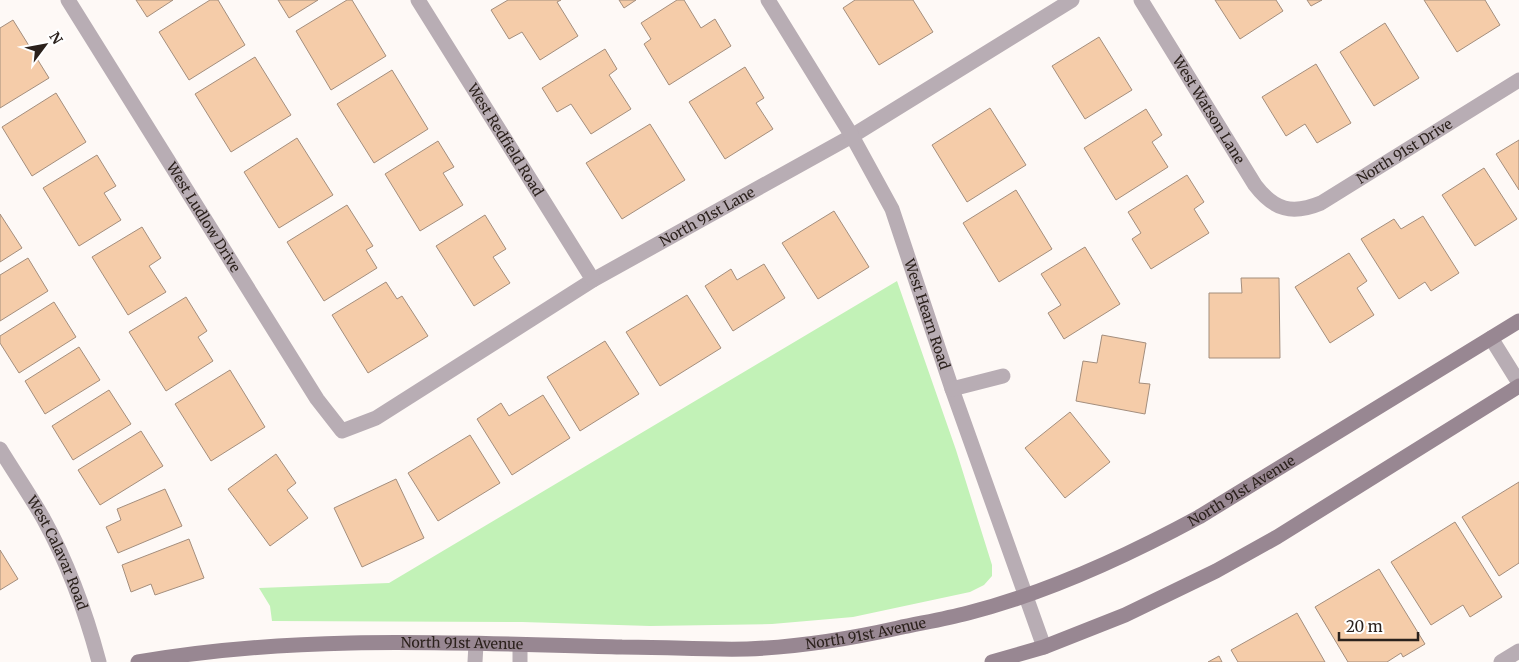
<svg xmlns="http://www.w3.org/2000/svg" width="1519" height="662" viewBox="0 0 1519 662" font-family="Merriweather,serif">
<rect width="100%" height="100%" fill="#fef9f6"/>
<path fill="#c2f2b7" d="M 897,281 L 956,450 L 992,565 L 992,576 L 984,585 L 970,592 L 853,617 L 772,624 L 650,626 L 522,622 L 272,621 L 270,606 L 259,588 L 389,583 Z"/>
<path fill="#f5cca9" stroke="#a48e7d" d="M 136,0 L 173,0 L 147,17 Z
M 210,0 L 218,0 L 245,45 L 189,80 L 159,32 Z
M 278,0 L 318,0 L 289,18 Z
M 347,0 L 352,0 L 386,56 L 331,90 L 296,31 Z
M 508,0 L 561,0 L 557,2 L 578,36 L 540,60 L 522,32 L 509,39 L 491,10 Z
M 619,0 L 636,0 L 624,8 Z
M 677,0 L 684,0 L 701,28 L 715,19 L 731,46 L 669,85 L 644,44 L 651,39 L 641,23 Z
M 855,0 L 913,0 L 933,32 L 879,65 L 843,8 Z
M 1215,0 L 1276,0 L 1283,11 L 1240,39 Z
M 1307,0 L 1322,0 L 1311,6 Z
M 1424,0 L 1485,0 L 1500,25 L 1457,52 Z
M 13,20 L 49,78 L 0,108 L 0,28 Z
M 1385,23 L 1419,78 L 1374,106 L 1340,52 Z
M 1099,37 L 1132,90 L 1085,119 L 1052,66 Z
M 605,49 L 617,69 L 609,75 L 631,109 L 591,134 L 571,104 L 557,112 L 542,88 Z
M 255,57 L 291,115 L 231,152 L 195,94 Z
M 1316,64 L 1351,123 L 1317,143 L 1305,124 L 1286,136 L 1262,97 Z
M 745,67 L 764,98 L 756,103 L 773,129 L 725,159 L 689,102 Z
M 392,70 L 428,129 L 374,163 L 337,104 Z
M 56,93 L 86,142 L 32,176 L 2,127 Z
M 990,108 L 1026,165 L 967,202 L 932,145 Z
M 1146,109 L 1162,135 L 1152,142 L 1168,167 L 1116,200 L 1084,148 Z
M 650,124 L 685,180 L 622,219 L 586,163 Z
M 297,138 L 333,195 L 279,228 L 244,172 Z
M 1519,140 L 1519,190 L 1496,154 Z
M 438,141 L 454,167 L 443,173 L 463,205 L 420,231 L 385,174 Z
M 97,155 L 116,186 L 104,193 L 121,220 L 79,246 L 43,188 Z
M 1484,168 L 1517,219 L 1475,246 L 1442,195 Z
M 1187,175 L 1204,202 L 1194,209 L 1209,233 L 1151,269 L 1132,239 L 1141,233 L 1128,212 Z
M 1016,190 L 1052,249 L 999,282 L 963,223 Z
M 347,205 L 373,246 L 366,250 L 377,268 L 324,301 L 287,242 Z
M 834,211 L 869,267 L 818,299 L 782,243 Z
M 0,214 L 22,248 L 0,262 Z
M 485,215 L 506,249 L 493,257 L 510,283 L 474,306 L 436,246 Z
M 1423,216 L 1459,273 L 1431,291 L 1425,282 L 1399,299 L 1361,239 L 1394,219 L 1401,229 Z
M 142,227 L 161,258 L 149,266 L 166,292 L 128,315 L 92,257 Z
M 1085,247 L 1120,304 L 1064,339 L 1048,313 L 1061,305 L 1041,274 Z
M 1349,253 L 1367,281 L 1357,288 L 1374,315 L 1330,343 L 1295,287 Z
M 28,258 L 48,291 L 0,321 L 0,275 Z
M 764,264 L 785,298 L 733,331 L 705,286 L 731,269 L 737,280 Z
M 1241,278 L 1279,278 L 1280,358 L 1209,358 L 1209,293 L 1242,293 Z
M 386,282 L 397,299 L 402,296 L 428,336 L 368,373 L 332,315 Z
M 687,295 L 721,348 L 660,386 L 626,332 Z
M 186,297 L 207,331 L 198,337 L 213,361 L 166,391 L 129,332 Z
M 54,302 L 76,337 L 19,373 L 0,343 L 0,336 Z
M 1102,335 L 1146,343 L 1139,383 L 1150,384 L 1145,414 L 1076,401 L 1083,361 L 1097,363 Z
M 605,341 L 639,394 L 580,431 L 547,377 Z
M 79,347 L 100,380 L 45,414 L 25,381 Z
M 230,370 L 265,427 L 211,461 L 175,404 Z
M 109,390 L 131,424 L 73,460 L 52,426 Z
M 543,395 L 570,438 L 512,475 L 477,419 L 501,403 L 509,416 Z
M 1070,412 L 1110,462 L 1065,498 L 1025,448 Z
M 141,431 L 163,466 L 100,505 L 78,470 Z
M 470,435 L 500,483 L 438,521 L 408,473 Z
M 276,454 L 296,483 L 287,490 L 308,518 L 270,546 L 228,489 Z
M 396,479 L 424,538 L 362,567 L 334,508 Z
M 1519,482 L 1519,563 L 1499,576 L 1462,517 Z
M 165,489 L 182,526 L 118,553 L 106,527 L 121,520 L 117,509 Z
M 1455,522 L 1502,597 L 1470,617 L 1463,605 L 1431,625 L 1391,562 Z
M 189,539 L 204,578 L 155,595 L 151,584 L 131,592 L 122,565 Z
M 0,550 L 18,579 L 0,590 Z
M 1379,569 L 1425,644 L 1403,657 L 1401,653 L 1387,662 L 1348,662 L 1315,607 Z
M 1297,613 L 1325,662 L 1238,662 L 1231,650 Z
M 1219,656 L 1222,662 L 1208,662 Z"/>
<g fill="none" stroke-linecap="round" stroke-linejoin="round">
<g stroke="#b8adb4" stroke-width="15">
<path id="s1" d="M 68,0 L 317,399 L 342,431 L 376,418 L 593,280 L 852,136 L 1072,0"/>
<path id="s2" d="M 418,0 L 593,280"/>
<path id="s3" d="M 768,0 L 852,136 L 892,209 L 952,389 L 1044,647"/>
<path id="s4" d="M 1141,0 L 1255,185 C 1274,210 1292,215 1321,203 L 1519,80"/>
<path d="M 1491,338 L 1519,383"/>
<path d="M 952,389 L 1003,376"/>
<path id="s5" d="M 0,449 C 14,472 30,495 43,518 C 68,563 86,613 99,662"/>
<path d="M 1501,662 L 1519,651"/>
</g>
<path stroke="#b8adb4" stroke-width="15" d="M 475,662 L 476,644
M 520,662 L 520,645"/>
<g stroke="#988792" stroke-width="15">
<path id="s6" d="M 138,662 C 298,634 461,643 622,647 C 664,647 706,650 747,649 C 798,647 849,639 898,628 C 921,623 945,619 968,613 C 1047,593 1127,556 1199,517 L 1519,321"/>
<path d="M 992,662 L 1044,647 L 1125,615 L 1216,571 L 1277,537 L 1519,386"/>
</g>
</g>
<g text-anchor="middle" stroke-width="4.5" stroke-linejoin="round" paint-order="stroke">
<g font-size="14" fill="#2b211c" stroke="#fff">
<text dy="5" stroke="none"><textPath href="#s4" startOffset="129">West Watson Lane</textPath></text>
<text dy="5" stroke="none"><textPath href="#s2" startOffset="165">West Redfield Road</textPath></text>
<text dy="5" stroke="none"><textPath href="#s4" startOffset="391">North 91st Drive</textPath></text>
<text dy="5" stroke="none"><textPath href="#s1" startOffset="256">West Ludlow Drive</textPath></text>
<text dy="5" stroke="none"><textPath href="#s1" startOffset="935">North 91st Lane</textPath></text>
<text dy="5" stroke="none"><textPath href="#s3" startOffset="354">West Hearn Road</textPath></text>
<text dy="5" stroke="none"><textPath href="#s6" startOffset="1135">North 91st Avenue</textPath></text>
<text dy="5" stroke="none"><textPath href="#s5" startOffset="119">West Calavar Road</textPath></text>
<text dy="5" stroke="none"><textPath href="#s6" startOffset="730">North 91st Avenue</textPath></text>
<text dy="5" stroke="none"><textPath href="#s6" startOffset="325">North 91st Avenue</textPath></text>
</g>
</g>
<g transform="translate(45 45) rotate(58)" stroke="#ffffff" stroke-width="4" paint-order="stroke">
<path d="M0-4L9 19L0 12L-9 19Z" fill="#2b211c"/>
<text y="-8" font-size="14" font-weight="bold" text-anchor="middle" fill="#2b211c">N</text>
</g>
<path d="M1339 632v8h79v-8" fill="none" stroke="#2b211c" stroke-width="2.5"/>
<text x="1346" y="632" font-size="15" fill="#2b211c" stroke="#ffffff" stroke-width="4" paint-order="stroke">20 m</text>
</svg>
